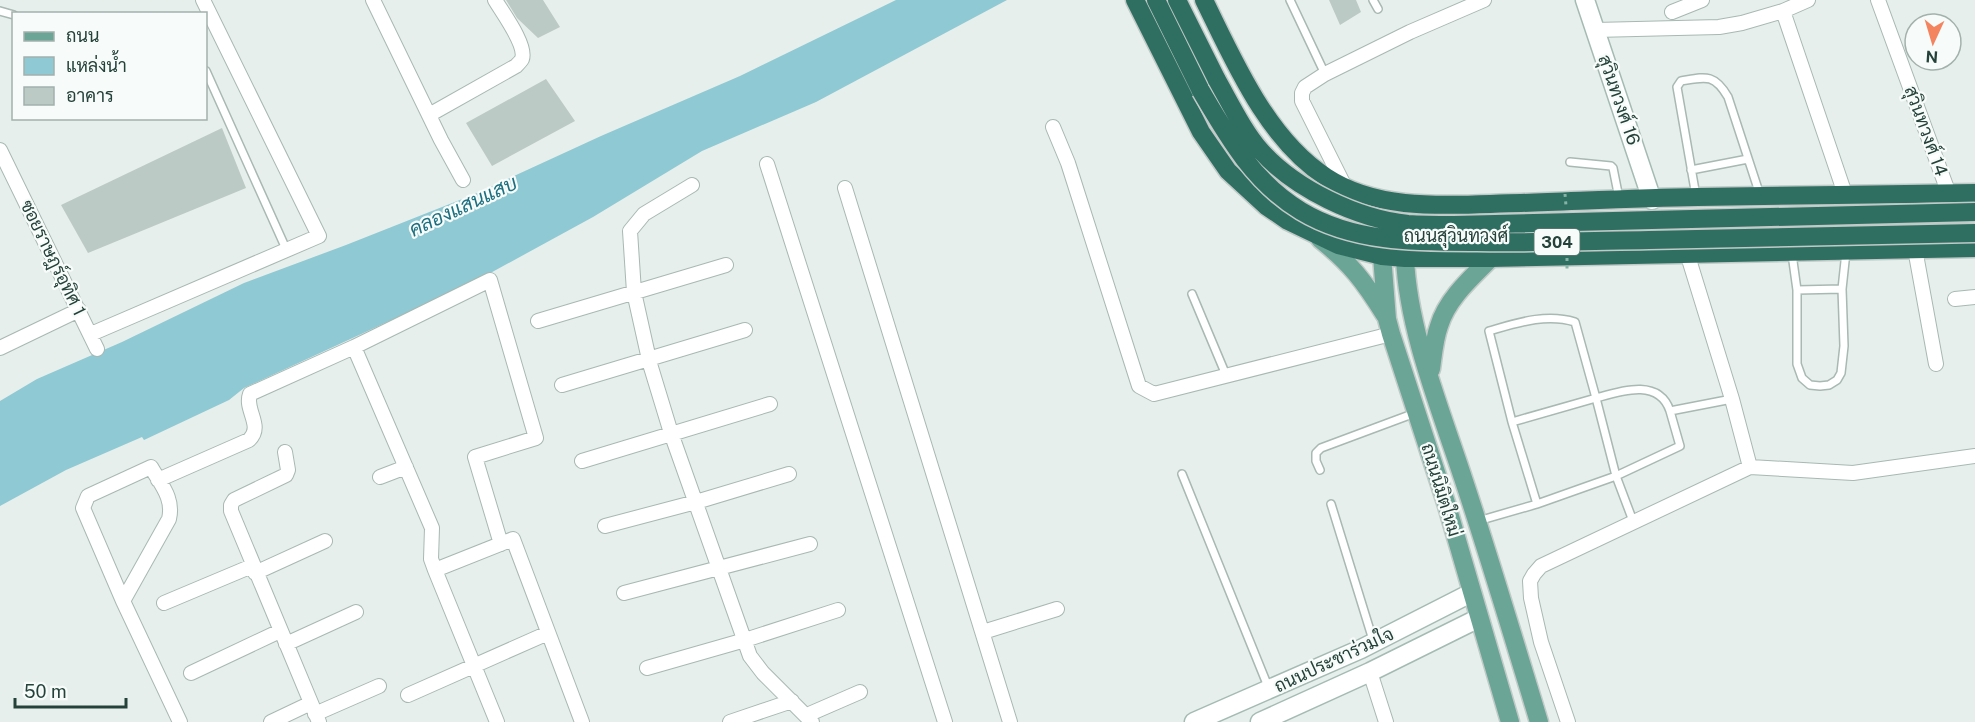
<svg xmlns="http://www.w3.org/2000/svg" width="1975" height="722" viewBox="0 0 1975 722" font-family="'Public Sans',Sarabun,sans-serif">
<rect width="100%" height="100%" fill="#e6efeb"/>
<path fill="#8ec9d4" d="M 896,0 L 1007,0 L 816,102 L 702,151 L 593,217 L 474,282 L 244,388 L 229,400 L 144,440 L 142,437 L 66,470 L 0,506 L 0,401 L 37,379 L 122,342 L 244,283 L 346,245 L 475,194 L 601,136 L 740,76 Z"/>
<path fill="#bbcac4" d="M 506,0 L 543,0 L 560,27 L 538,38 L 517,18 Z
M 1329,0 L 1356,0 L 1361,12 L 1340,25 Z
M 546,79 L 575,121 L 492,166 L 466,123 Z
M 222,128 L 246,188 L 88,253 L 61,205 Z"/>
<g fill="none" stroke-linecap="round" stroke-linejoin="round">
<g stroke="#a8b8b2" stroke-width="10">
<path id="lane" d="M 1290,0 L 1325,74
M 1373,0 L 1378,9
M 0,11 L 14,15
M 206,71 L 287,251
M 1570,162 L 1611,166 L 1613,168 L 1619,198
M 1691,170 L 1748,159
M 1696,196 L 1677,87 L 1681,81 C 1705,77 1714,73 1728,97 L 1760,195
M 1792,254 L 1797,290 L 1797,364 L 1802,378 L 1810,385 L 1820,386 L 1829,385 L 1837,380 L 1841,373 L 1844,346 L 1842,289 L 1846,252
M 1797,290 L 1842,289
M 1192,294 L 1226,375
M 1512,422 L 1596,398 L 1616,476 L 1680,446 L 1670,411
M 1320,470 L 1316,461 L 1316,453 L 1321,448 L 1415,413
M 1182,474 L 1269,689
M 1331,504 L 1373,640
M 1537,504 L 1512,422 L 1489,331 C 1517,323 1546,313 1575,322 L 1596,398 C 1621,391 1659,378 1670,411 L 1732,399
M 1478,521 L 1537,504 L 1616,476 L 1633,521"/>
</g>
<g stroke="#a8b8b2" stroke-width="16">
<path id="street" d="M 373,0 L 441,140 L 463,180
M 1878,0 L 1949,194
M 1783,11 L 1808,0
M 1672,12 L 1702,0
M 1595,30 L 1719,27 L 1742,23 L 1783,11 L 1845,194
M 429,115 L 516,66 C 518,64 521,61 522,59 C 527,45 502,12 495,0
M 1053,127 L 1068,163 L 1139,386 L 1154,394 L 1391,334
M 0,150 L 97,349
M 767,164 L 945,722
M 692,185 L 644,214 L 630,231 L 634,292 L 650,364 L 671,433 L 750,656 L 763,673 L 812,722
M 1345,187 L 1302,101 L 1302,93 L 1305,87 L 1325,74 L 1410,32 L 1484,0
M 845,188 L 1010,722
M 1915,249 L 1936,364
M 1955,299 L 1975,297
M 538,321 L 726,265
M 91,334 L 319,236 L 203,0
M 354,347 L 432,528 L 431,559 L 435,570 L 497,722
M 0,348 L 79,310
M 562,385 L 745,330
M 285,452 L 288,470 L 286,475 L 234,500 L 231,505 L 231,511 L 319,722
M 582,461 L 770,404
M 1750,467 L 1853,473 L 1975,456
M 380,477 L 406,467
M 158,480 L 249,440 C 264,426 244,410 250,394 L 354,347 L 490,280 L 536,438 L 475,457 L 501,544
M 605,526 L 696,502 L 789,474
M 435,570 L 513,539 L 582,722
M 255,573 L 325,541
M 624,593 L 810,544
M 123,601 L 169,519 C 174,498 161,485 151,467 L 88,496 L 83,508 L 123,601 L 180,722
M 164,603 L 252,566
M 983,632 L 1057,609
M 286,644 L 356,612
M 647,668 L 745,640 L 838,610
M 1370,672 L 1386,722
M 191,673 L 280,631
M 408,695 L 548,633
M 315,714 L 379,686
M 807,715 L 860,692
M 271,722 L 311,703
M 730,722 L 792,701
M 1568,722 L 1541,642 L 1531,598 L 1530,581 L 1534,574 L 1541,566 L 1750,467 L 1732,399 L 1687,253"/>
</g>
<g stroke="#a4bbb3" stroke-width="21">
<path id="secondary" d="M 1585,0 L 1652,200
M 1194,722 L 1361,649 L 1471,593
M 1260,722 L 1370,672 L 1479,618"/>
</g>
<g stroke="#c2cac8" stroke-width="21">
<path id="primary" d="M 1320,239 C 1351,264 1364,281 1385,315
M 1382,256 L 1387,319 L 1391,334 L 1447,506 L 1510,722
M 1405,258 C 1408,330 1440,408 1463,478 C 1490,559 1514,640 1539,722
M 1431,369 C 1433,355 1434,340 1439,326 C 1447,299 1471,278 1491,258"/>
</g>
<g stroke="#c2cac8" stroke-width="21">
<path id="highway" d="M 1135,0 L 1201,132 L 1228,171 L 1266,206 L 1288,221 L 1338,245 L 1382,256 L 1405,258 L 1491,258 L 1975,248
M 1156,0 L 1201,91
M 1177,0 L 1217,80
M 1204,0 C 1234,61 1267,139 1326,177 C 1382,214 1457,204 1521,203 C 1580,201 1639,198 1698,197 C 1790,195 1883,195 1975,193"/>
</g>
<use href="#lane" stroke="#fff" stroke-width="7"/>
<use href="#street" stroke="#fff" stroke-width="14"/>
<use href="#secondary" stroke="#fff" stroke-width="18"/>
<use href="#primary" stroke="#6aa596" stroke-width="18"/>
<use href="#highway" stroke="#2f6f62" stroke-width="18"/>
<g stroke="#c2cac8" stroke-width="21" stroke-linecap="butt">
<path id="highway-bridge" d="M 1217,80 C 1230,103 1244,132 1261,151 C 1295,189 1358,219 1408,224 C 1423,225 1439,225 1454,225 L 1975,212
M 1201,91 C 1228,137 1254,183 1301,211 C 1354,243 1418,242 1477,242 C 1535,243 1592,241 1649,240 C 1758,238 1866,235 1975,233"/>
</g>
<path stroke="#86b3a5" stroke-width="3" stroke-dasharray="3 4.5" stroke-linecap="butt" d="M 1565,194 L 1566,206
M 1567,258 L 1567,271"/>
<use href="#highway-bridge" stroke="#2f6f62" stroke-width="18"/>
</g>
<g text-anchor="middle" stroke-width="4.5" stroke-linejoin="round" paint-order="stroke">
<rect fill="#f7fbf9" stroke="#637a73" stroke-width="1.5" x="1534.5" y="229" width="45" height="26" rx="4.5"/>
<g font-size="16" font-weight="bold" fill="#24423a">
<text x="1557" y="248">304</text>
</g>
<g font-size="18" fill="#24423a" stroke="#f7fbf9">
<text transform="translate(1619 100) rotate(71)" y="6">สุวินทวงศ์ 16</text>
<text transform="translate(1926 131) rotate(70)" y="6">สุวินทวงศ์ 14</text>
<text x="1456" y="242">ถนนสุวินทวงศ์</text>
<text transform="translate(53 258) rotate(64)" y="6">ซอยราษฎร์อุทิศ 1</text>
<text transform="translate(1441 490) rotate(73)" y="6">ถนนนิมิตใหม่</text>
<text transform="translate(1334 660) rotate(-25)" y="6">ถนนประชาร่วมใจ</text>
</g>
<g font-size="20" font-style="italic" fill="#1c6f80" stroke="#f7fbf9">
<text transform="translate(463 206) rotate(-25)" y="7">คลองแสนแสบ</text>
</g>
</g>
<rect x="12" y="12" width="195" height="108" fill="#f7fbf9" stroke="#a3b1ad" stroke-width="1.5"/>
<rect x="24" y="32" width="30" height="9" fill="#6aa596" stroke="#a3b1ad" stroke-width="1.5"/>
<text x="66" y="42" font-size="18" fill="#24423a">ถนน</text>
<rect x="24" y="57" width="30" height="18" fill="#8ec9d4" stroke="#a3b1ad" stroke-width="1.5"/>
<text x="66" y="72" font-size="18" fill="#24423a">แหล่งน้ำ</text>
<rect x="24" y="87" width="30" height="18" fill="#bbcac4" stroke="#a3b1ad" stroke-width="1.5"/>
<text x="66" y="102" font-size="18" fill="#24423a">อาคาร</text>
<g transform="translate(1933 42) rotate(184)"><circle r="28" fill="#f7fbf9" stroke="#a3b1ad" stroke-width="1.5"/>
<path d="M0-4.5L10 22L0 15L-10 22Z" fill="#f4845f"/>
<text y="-9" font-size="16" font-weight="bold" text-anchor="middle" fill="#24423a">N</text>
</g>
<path d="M15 698v9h111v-9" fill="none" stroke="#24423a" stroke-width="3"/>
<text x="24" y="698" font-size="18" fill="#24423a" stroke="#f7fbf9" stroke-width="4.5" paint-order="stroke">50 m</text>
</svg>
